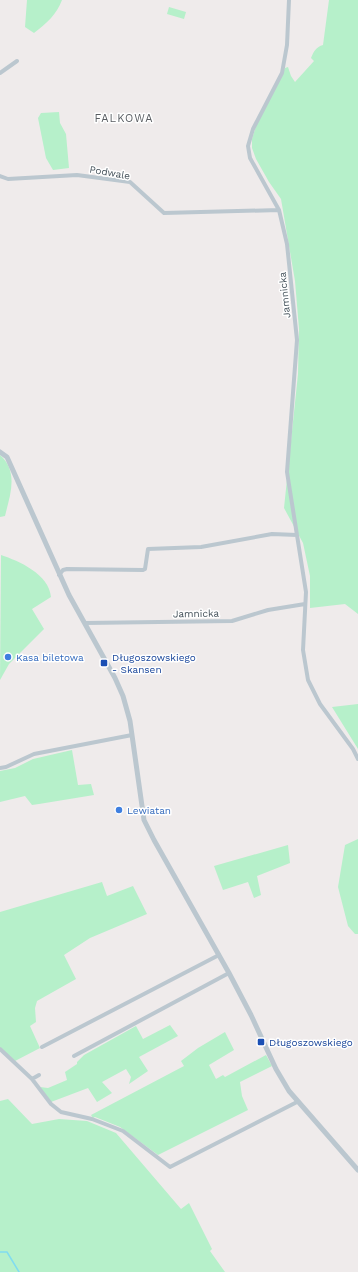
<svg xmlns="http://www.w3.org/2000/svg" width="358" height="1272" viewBox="0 0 358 1272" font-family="'Work Sans',sans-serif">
<rect width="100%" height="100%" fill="#efebeb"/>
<path fill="#b6f0ca" d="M 27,0 L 62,0 C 57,14 46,24 34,33 L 25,27 Z
M 329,0 L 358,0 L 358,614 L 345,604 L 310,608 L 310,576 L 303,543 L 284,508 L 298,374 L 299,329 L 295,281 L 281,199 L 269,182 L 256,159 L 252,148 L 252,139 L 256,126 L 285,68 L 288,67 L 291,76 L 295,82 L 314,61 L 311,58 C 314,51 316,47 323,45 Z
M 169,7 L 186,12 L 184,19 L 167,14 Z
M 59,112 L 60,123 L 66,134 L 69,168 L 53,170 L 46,158 L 38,118 L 41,113 Z
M 0,455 C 19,472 10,495 5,516 L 0,517 Z
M 1,555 C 19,561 49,574 51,597 L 32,609 L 44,629 L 9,664 L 0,680 Z
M 358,704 L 358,749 L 332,707 Z
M 72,750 L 78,785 L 91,784 L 94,795 L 39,804 L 32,805 L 25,796 L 0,802 L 0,771 L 15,768 L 33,759 Z
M 358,839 L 358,934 L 355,934 L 348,926 L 338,887 L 345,845 Z
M 288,845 L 290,863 L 257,876 L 261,895 L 254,898 L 248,882 L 223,890 L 214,866 Z
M 102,882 L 107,896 L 133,886 L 147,914 L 90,938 L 64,955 L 76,979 L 37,1001 L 35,1008 L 36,1022 L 30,1026 L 40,1048 L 15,1061 L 0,1048 L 0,912 Z
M 170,1025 L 178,1036 L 139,1057 L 148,1071 L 129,1084 L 131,1077 L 126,1069 L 102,1082 L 112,1093 L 97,1102 L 88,1088 L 51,1102 L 40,1087 L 48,1088 L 67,1080 L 65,1072 L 77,1064 L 77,1062 L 84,1055 L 136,1026 L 143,1039 Z
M 225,1032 L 234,1050 L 209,1065 L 216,1079 L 223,1075 L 225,1077 L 266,1055 L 272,1066 L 240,1082 L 242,1096 L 248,1110 L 158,1155 L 120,1127 L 95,1117 L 93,1118 L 91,1115 L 184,1066 L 181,1061 L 198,1048 Z
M 8,1099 L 32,1124 L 59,1119 L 87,1121 L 116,1133 L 181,1209 L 189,1203 L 212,1249 L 210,1251 L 225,1272 L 0,1272 L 0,1101 Z"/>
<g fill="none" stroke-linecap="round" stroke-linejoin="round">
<path stroke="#81dcef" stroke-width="1.5" d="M 0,1252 L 7,1252 L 19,1272"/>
<path stroke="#bbc7cf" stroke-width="4" d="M 289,0 L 287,45 L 282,73 L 253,129 L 248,146 L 250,158 L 279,210 L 287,244 L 297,340 L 287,472 L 306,592 L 303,650 L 308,680 L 320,704 L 353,749 L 358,759
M 0,73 L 17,61
M 0,176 L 8,179 L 77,175 L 130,182 L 164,213 L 279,210
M 59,575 L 63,570 L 67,569 L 143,570 L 145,569 L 148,549 L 201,547 L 272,534 L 297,535
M 85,623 L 232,621 L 268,610 L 305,604
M 0,768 L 6,767 L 34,754 L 132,735
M 42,1047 L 219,955
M 0,1049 L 32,1079 L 51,1104 L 61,1112 L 92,1119 L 123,1131 L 170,1167 L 297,1102
M 74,1056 L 229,973
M 32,1079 L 39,1075"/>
<path stroke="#bbc7cf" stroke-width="5" d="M 0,452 L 7,457 L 69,595 L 115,678 L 123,696 L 130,721 L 144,820 L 154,840 L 229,973 L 251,1015 L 276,1069 L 289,1091 L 358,1170"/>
</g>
<g fill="#3f7fe0" stroke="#fff" stroke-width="1.5">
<circle cx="8" cy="657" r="4"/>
<circle cx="119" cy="810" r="4"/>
</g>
<g fill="#1a4fb4" stroke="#fff" stroke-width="1.5">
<rect x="100" y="659" width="8" height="8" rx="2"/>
<rect x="257" y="1038" width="8" height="8" rx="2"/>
</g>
<g text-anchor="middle" stroke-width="3" stroke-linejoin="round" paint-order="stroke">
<g font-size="10" fill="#435059" stroke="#fff">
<text transform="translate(110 172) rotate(10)" y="4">Podwale</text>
<text transform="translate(284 295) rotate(-96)" y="4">Jamnicka</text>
<text transform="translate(196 613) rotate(-1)" y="4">Jamnicka</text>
</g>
<g font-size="10" fill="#366cbe" stroke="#fff" text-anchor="start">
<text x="16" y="661">Kasa biletowa</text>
<text x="127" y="814">Lewiatan</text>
</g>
<g font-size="10" fill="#164399" stroke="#fff" text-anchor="start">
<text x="112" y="661">Długoszowskiego<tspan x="112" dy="12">- Skansen</tspan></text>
<text x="269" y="1046">Długoszowskiego</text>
</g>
<g font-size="11" letter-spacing="1" fill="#585c61" stroke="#fff">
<text x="124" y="122">FALKOWA</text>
</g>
</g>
</svg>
